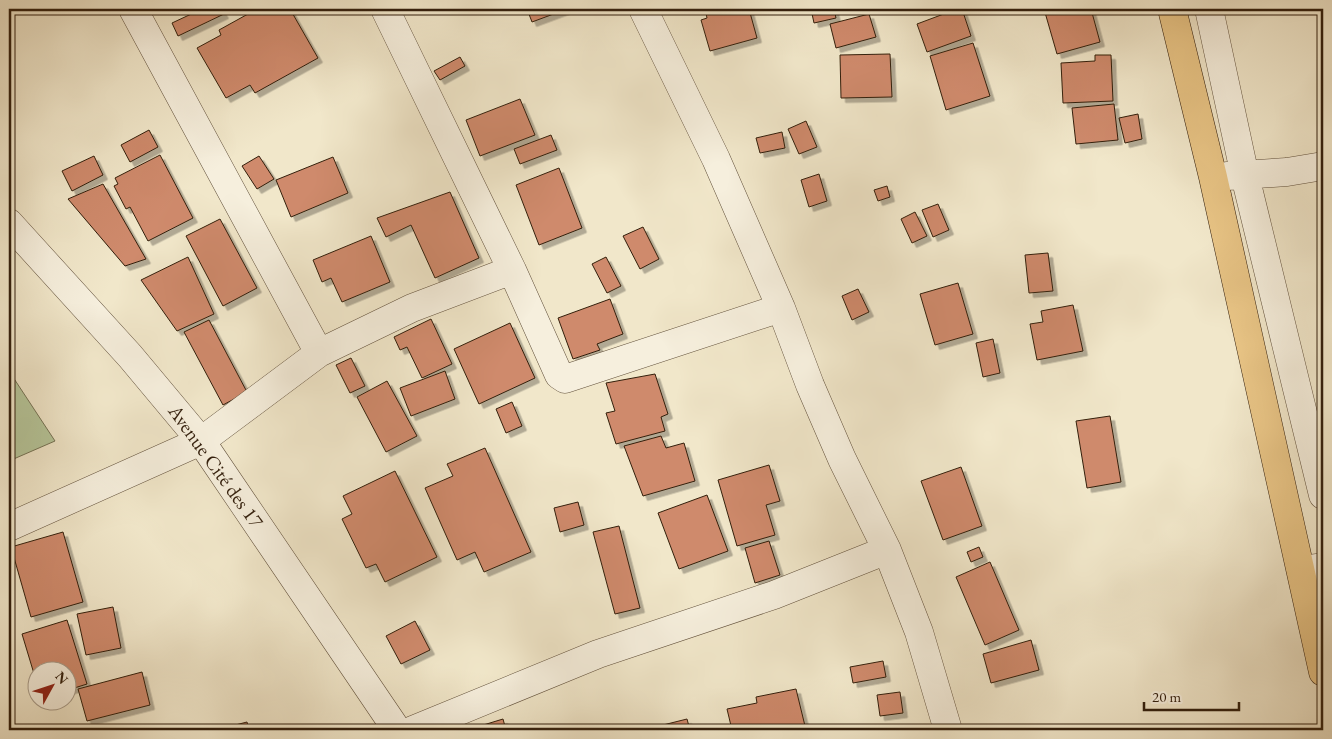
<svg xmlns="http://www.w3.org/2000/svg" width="1332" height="739" viewBox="0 0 1332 739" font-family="'EB Garamond',serif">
<defs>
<filter id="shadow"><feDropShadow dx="4.5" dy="4.5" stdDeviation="0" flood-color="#0004"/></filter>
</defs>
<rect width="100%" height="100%" fill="#f1e7ca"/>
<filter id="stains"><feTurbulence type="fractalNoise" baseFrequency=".004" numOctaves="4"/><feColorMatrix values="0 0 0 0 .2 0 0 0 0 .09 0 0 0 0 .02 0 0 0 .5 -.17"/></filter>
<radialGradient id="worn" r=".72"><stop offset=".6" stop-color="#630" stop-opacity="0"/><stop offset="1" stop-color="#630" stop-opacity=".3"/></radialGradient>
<path fill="#b6c69a" stroke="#747254" d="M 9,371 L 55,441 L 9,461 Z"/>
<path fill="#cf8a6c" stroke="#331f0d" filter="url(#shadow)" d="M 202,9 L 221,9 L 224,14 L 178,36 L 172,23 Z
M 257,9 L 290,9 L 318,58 L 255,93 L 250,85 L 226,98 L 197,48 L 221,35 L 219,30 Z
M 527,9 L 567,9 L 532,22 Z
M 705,9 L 749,9 L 757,38 L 710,51 L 701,20 L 707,18 Z
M 811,9 L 834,9 L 836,18 L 814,23 Z
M 957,9 L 962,9 L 971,36 L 927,52 L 917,24 Z
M 1044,9 L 1091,9 L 1100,42 L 1057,54 Z
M 869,14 L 876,37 L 836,48 L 830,24 Z
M 973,43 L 990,96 L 946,110 L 930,56 Z
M 890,54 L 892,97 L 841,98 L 840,55 Z
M 1095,55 L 1111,55 L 1113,101 L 1063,103 L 1061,63 L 1095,61 Z
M 460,57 L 465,66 L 440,80 L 434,71 Z
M 520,99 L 535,135 L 480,156 L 466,120 Z
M 1114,104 L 1118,140 L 1076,144 L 1072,108 Z
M 1138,114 L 1142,139 L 1125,143 L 1119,118 Z
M 806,121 L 817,147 L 799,154 L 788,129 Z
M 149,130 L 158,147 L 130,162 L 121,145 Z
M 782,132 L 785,148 L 760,153 L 756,138 Z
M 551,135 L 557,150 L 520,164 L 514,149 Z
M 160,155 L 193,218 L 148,241 L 130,207 L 126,209 L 114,186 L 118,184 L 115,178 Z
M 94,156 L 103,175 L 72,191 L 62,171 Z
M 259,156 L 274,179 L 257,189 L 242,166 Z
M 333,157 L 348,193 L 291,217 L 276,180 Z
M 559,168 L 582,228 L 539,245 L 516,185 Z
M 819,174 L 827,201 L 809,207 L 801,180 Z
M 103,184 L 146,259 L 125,266 L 68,199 Z
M 887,186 L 890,197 L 878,201 L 874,190 Z
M 450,192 L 479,258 L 435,278 L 411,225 L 386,237 L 377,218 Z
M 938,204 L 949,230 L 933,237 L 922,210 Z
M 915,212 L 927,236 L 912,243 L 901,219 Z
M 220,219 L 257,288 L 223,306 L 186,236 Z
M 643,227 L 659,259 L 640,269 L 623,236 Z
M 371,236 L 390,282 L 342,302 L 331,278 L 322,282 L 313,260 Z
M 1048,253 L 1053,291 L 1029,293 L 1025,255 Z
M 188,257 L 214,314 L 177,331 L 141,280 Z
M 606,257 L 621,286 L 607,293 L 592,264 Z
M 958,283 L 973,334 L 935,345 L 920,294 Z
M 858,289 L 869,312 L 852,320 L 842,296 Z
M 610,299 L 623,334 L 597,344 L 600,350 L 573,359 L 558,318 Z
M 1073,305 L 1083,351 L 1037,360 L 1030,324 L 1043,322 L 1041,311 Z
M 431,319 L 452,364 L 422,378 L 407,347 L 400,350 L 394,337 Z
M 209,320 L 247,392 L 223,405 L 184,332 Z
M 510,323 L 535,378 L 479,404 L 454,349 Z
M 993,339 L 1000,373 L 983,377 L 976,343 Z
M 351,358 L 365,386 L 350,393 L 336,365 Z
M 445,371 L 455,399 L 411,416 L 400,388 Z
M 655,374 L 668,414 L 661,417 L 665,431 L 616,444 L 606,413 L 615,411 L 606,383 Z
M 387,381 L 417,436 L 386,452 L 357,397 Z
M 512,402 L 522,426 L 506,433 L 496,409 Z
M 1110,416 L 1121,482 L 1087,488 L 1076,421 Z
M 661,436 L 666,448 L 684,443 L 695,481 L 643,496 L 624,446 Z
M 485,448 L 531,552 L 484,572 L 475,552 L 457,560 L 425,488 L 453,476 L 447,464 Z
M 769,465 L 780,501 L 766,505 L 775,535 L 737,546 L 718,480 Z
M 961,467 L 982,526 L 943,540 L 921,481 Z
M 395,471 L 437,557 L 385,582 L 376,564 L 366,568 L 342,519 L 352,514 L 343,496 Z
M 707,495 L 728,551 L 679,569 L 658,513 Z
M 578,502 L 584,525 L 560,532 L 554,508 Z
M 619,526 L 640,608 L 615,614 L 593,532 Z
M 63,532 L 83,602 L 31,617 L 11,547 Z
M 769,541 L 780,575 L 755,583 L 745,548 Z
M 979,547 L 983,557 L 971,562 L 967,552 Z
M 990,562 L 1019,630 L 985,645 L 956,577 Z
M 113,607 L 121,648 L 86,655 L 77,614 Z
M 67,620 L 87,684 L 68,690 L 68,672 L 38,672 L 38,687 L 22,634 Z
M 415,621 L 430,650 L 401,664 L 386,636 Z
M 1031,640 L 1039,670 L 991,683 L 983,654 Z
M 883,661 L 886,677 L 853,683 L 850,667 Z
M 142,672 L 150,705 L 87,721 L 78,689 Z
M 796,689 L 806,730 L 732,730 L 727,709 L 757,703 L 756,697 Z
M 900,692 L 903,713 L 880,716 L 877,695 Z
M 503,719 L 506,730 L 467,730 Z
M 687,719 L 690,730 L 657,730 L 655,727 Z
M 247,722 L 249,730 L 216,730 Z"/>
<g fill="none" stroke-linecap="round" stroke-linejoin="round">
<g stroke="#62513c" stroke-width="29">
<path id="minor" d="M 133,9 L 319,353
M 385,9 L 512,270 L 559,375 L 565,379 L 781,308
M 643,9 L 716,159 L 781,308 L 810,385 L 842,459 L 887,550 L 919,632 L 948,730
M 1209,9 L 1245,176 L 1323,495
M 1227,176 L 1287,172 L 1323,166
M 9,223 L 130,356 L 201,441 L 397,730
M 9,527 L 201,441 L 319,353 L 412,308 L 512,270
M 1301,570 L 1323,567
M 413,730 L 598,654 L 774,595 L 887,550"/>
</g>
<g stroke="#331f0d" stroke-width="29">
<path id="major" d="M 1172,9 L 1213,177 L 1323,672"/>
</g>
<use href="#minor" stroke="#f6efdd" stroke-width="28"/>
<use href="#major" stroke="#e8c485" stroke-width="28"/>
</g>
<g text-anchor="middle" stroke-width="5" stroke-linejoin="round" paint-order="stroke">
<g font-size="20" fill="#331f0d" stroke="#f6efdd">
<text transform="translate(216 466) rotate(54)" y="7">Avenue Cité des 17</text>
</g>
</g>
<rect width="1332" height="739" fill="none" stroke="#f1e7ca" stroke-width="30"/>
<rect x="10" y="10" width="1312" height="719" fill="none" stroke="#331f0d" stroke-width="2.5"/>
<rect x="15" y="15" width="1302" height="709" fill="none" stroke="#331f0d"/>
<g transform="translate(52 686) rotate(50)"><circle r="24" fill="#f6efdd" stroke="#a89c8a"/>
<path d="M0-4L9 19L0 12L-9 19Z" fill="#8f2418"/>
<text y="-8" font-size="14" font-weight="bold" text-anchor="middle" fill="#331f0d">N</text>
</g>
<path d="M1144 702v8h95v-8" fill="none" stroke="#331f0d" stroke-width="2.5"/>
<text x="1152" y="702" font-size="15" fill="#331f0d" stroke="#f6efdd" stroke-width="4" paint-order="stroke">20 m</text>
<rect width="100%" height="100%" filter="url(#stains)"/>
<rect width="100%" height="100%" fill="url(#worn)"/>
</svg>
